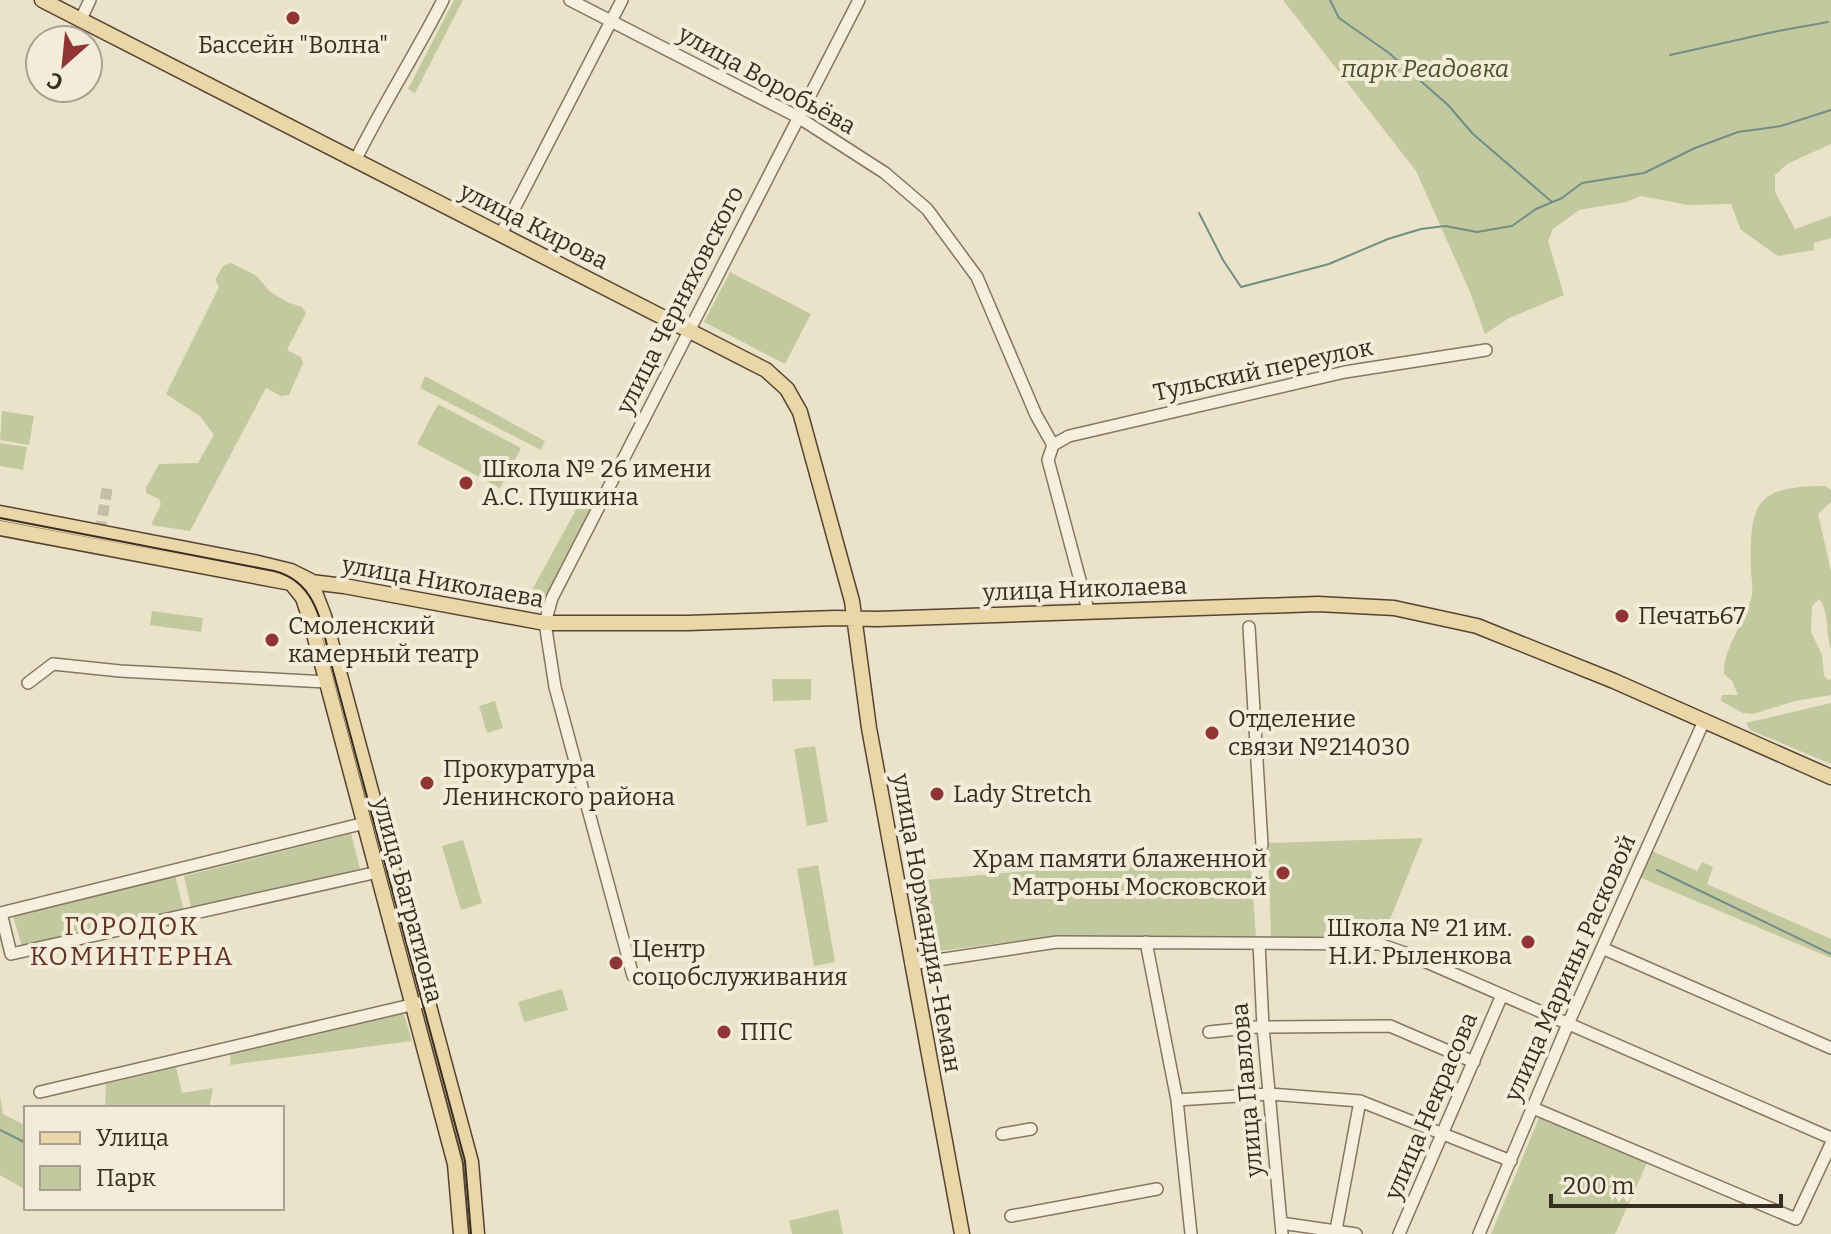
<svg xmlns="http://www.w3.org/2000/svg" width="1831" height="1234" viewBox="0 0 1831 1234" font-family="Bitter,serif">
<rect width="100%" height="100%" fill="#ebe2ca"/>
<path fill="#c3c99e" d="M 454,0 L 463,0 L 415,93 L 408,89 Z
M 1283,0 L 1831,0 L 1831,144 L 1787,164 L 1775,175 L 1775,192 L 1795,229 L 1831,216 L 1831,238 L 1814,243 L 1814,250 L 1778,256 L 1741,230 L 1731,204 L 1688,205 L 1641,196 L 1626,202 L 1579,210 L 1553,229 L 1548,241 L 1564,295 L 1509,318 L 1485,334 L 1470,292 L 1416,171 Z
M 231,263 L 257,276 L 269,291 L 287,302 L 302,307 L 306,313 L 287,350 L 301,357 L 303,363 L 289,395 L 281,396 L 266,388 L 190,531 L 151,525 L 161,504 L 159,499 L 146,493 L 146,488 L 159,464 L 198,463 L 214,435 L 201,417 L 166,394 L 219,287 L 215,280 L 223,266 Z
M 730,272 L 811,314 L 785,364 L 704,322 Z
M 425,376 L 545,441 L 541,450 L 420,388 Z
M 438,404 L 521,448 L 500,488 L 417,444 Z
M 2,411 L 34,416 L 29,445 L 0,440 Z
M 0,443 L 27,447 L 23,470 L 0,466 Z
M 1825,486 L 1831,490 L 1831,502 L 1818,514 L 1831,571 L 1831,649 C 1825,632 1830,613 1819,599 L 1812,606 L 1811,632 L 1822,655 L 1824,676 L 1828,680 L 1831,679 L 1831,695 L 1795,701 L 1753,714 L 1743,713 L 1721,701 L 1722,695 L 1738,695 L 1732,681 L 1724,674 C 1723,648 1744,624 1751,599 C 1754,589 1751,579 1751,569 C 1749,503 1756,486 1825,486 Z
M 583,497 L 597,501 L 546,605 L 527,599 Z
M 152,611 L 203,618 L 201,632 L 150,625 Z
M 772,679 L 811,679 L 811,700 L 773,701 Z
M 495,701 L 503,728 L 487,733 L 479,706 Z
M 1831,703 L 1831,764 L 1750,730 L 1746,723 Z
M 815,746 L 828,822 L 807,826 L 794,749 Z
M 351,834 L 360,869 L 192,911 L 184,876 Z
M 1423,838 L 1382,939 L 1271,940 L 1268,843 Z
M 463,840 L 482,903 L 461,910 L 442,846 Z
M 1650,850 L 1697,871 L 1702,862 L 1713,867 L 1707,884 L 1831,939 L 1831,958 L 1639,877 Z
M 1250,851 L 1256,937 L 1055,936 L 925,953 L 914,881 Z
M 818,865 L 835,962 L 814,966 L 797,869 Z
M 175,875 L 184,911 L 23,950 L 13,916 Z
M 562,989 L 568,1010 L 524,1022 L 518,1002 Z
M 403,1011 L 412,1041 L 230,1065 L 231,1048 Z
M 176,1067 L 182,1093 L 213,1088 L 209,1108 L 105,1108 L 106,1084 Z
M 0,1096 L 3,1114 L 26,1126 L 26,1190 L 0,1175 Z
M 1539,1118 L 1647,1163 L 1615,1234 L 1491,1234 Z
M 838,1209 L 843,1234 L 792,1234 L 789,1221 Z"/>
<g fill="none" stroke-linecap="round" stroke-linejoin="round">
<path stroke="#718e87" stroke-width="2" d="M 1330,0 L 1339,18 L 1389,53 L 1448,105 L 1473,134 L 1552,202
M 1670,55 L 1773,32 L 1828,22
M 1199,213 L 1223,260 L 1241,287 L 1329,264 L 1388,239 L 1421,229 L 1445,226 L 1477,232 L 1512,226 L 1536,209 L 1562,198 L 1582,183 L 1644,173 L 1695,148 L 1738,132 L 1781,126 L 1831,110
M 1657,870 L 1831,954
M 0,1130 L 26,1143"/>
<path stroke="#c7bea8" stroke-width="11" stroke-dasharray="11 5.5" stroke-linecap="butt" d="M 100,532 L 108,483"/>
<g stroke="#867560" stroke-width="14">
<path id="minor" d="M 570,0 L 798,117 L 885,173 L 927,209 L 977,277 L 1036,415 L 1053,445 L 1048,460 L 1088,610
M 81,19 L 90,0
M 355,161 C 382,106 415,55 443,0
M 501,234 L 622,0
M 1053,445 L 1069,436 L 1345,372 L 1486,350
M 1249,627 L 1262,845
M 28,683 L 53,664 L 120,671 L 327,682
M 365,823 L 1,913 L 11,954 L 378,872
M 1146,942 L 1177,1100 L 1191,1234
M 1259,943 L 1263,1027 L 1282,1234
M 1602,948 L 1831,1048
M 911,964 L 1057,942 L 1379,944 L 1408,954 L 1831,1138
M 633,976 L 555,687 L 545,623 L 552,598 L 859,0
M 1209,1032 L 1257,1027 L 1390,1026 L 1474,1062
M 40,1092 L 428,1001
M 1177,1100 L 1269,1094 L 1360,1101 L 1511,1161
M 1533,1108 L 1796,1219 L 1831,1144
M 1002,1134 L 1031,1129
M 1011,1216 L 1157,1189
M 1281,1223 L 1356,1234
M 1336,1230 L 1360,1101
M 1399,1234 L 1502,995
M 1479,1234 L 1568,1024 L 1704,721"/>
</g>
<g stroke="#554333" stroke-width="17">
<path id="major" d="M 42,0 L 766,370 L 787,389 L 800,412 L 852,601 L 869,728 L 962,1234
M 0,513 L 254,562 L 291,571 L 311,581
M 0,528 L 291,583 L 311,582 L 344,586 L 545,623 L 687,623 L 836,618 L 877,619 L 1318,604 L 1394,608 L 1477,626 L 1614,681 L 1831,777
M 311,582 L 324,616 L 471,1162 L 477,1234
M 291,583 L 303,598 L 310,619 L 455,1164 L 461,1234"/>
</g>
<use href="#minor" stroke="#f6efdd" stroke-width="11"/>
<use href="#major" stroke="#ead6a6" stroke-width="14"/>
<path stroke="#382d22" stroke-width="2" d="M 0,518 L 274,571 C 319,582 322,629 332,667 L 465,1161 L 471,1234"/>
</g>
<g fill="#903535" stroke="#f3ecd9" stroke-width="3">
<circle cx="293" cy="18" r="8"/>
<circle cx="466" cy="483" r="8"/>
<circle cx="1622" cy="616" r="8"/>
<circle cx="272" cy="640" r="8"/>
<circle cx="1212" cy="733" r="8"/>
<circle cx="427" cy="783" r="8"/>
<circle cx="937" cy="794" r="8"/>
<circle cx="1283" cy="873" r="8"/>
<circle cx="1528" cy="942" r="8"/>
<circle cx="616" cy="963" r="8"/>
<circle cx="724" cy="1032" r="8"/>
</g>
<g text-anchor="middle" stroke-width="8" stroke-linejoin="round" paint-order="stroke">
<g font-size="24" fill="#382d22" stroke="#f3ecd9" text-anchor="start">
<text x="293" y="53" text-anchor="middle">Бассейн "Волна"</text>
<text x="482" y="477">Школа № 26 имени<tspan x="482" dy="28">А.С. Пушкина</tspan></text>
<text x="1638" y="624">Печать67</text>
<text x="288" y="634">Смоленский<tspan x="288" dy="28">камерный театр</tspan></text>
<text x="1228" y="727">Отделение<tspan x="1228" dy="28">связи №214030</tspan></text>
<text x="443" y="777">Прокуратура<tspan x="443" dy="28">Ленинского района</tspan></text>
<text x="953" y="802">Lady Stretch</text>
<text x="1267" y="867" text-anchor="end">Храм памяти блаженной<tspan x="1267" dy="28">Матроны Московской</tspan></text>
<text x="1512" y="936" text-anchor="end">Школа № 21 им.<tspan x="1512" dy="28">Н.И. Рыленкова</tspan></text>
<text x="632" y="957">Центр<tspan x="632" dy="28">соцобслуживания</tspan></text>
<text x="740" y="1040">ППС</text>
</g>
<g font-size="24" font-style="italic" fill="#48532a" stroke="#f3ecd9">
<text x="1425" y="77">парк Реадовка</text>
</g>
<g font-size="24" fill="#382d22" stroke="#f3ecd9">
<text transform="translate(767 80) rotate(29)" y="8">улица Воробьёва</text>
<text transform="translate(534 226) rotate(27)" y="8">улица Кирова</text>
<text transform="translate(680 300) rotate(-63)" y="8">улица Черняховского</text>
<text transform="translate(1263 370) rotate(-12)" y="8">Тульский переулок</text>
<text transform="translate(443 582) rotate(10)" y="8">улица Николаева</text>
<text transform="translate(1085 589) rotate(-2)" y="8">улица Николаева</text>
<text transform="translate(408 900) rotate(75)" y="8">улица Багратиона</text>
<text transform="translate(927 923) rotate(80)" y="8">улица Нормандия-Неман</text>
<text transform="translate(1570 968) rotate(-66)" y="8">улица Марины Расковой</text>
<text transform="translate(1247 1090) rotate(-95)" y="8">улица Павлова</text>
<text transform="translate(1431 1106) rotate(-67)" y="8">улица Некрасова</text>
</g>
<g font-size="26" letter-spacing="2" fill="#613225" stroke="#f3ecd9">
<text x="132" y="935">ГОРОДОК<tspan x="132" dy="30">КОМИНТЕРНА</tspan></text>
</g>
</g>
<rect x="24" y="1106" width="260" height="104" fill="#f3ecd9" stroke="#a8a090" stroke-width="2"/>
<rect x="40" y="1132" width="40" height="12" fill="#ead6a6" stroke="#a8a090" stroke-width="2"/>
<text x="96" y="1146" font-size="24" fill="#382d22">Улица</text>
<rect x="40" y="1166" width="40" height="24" fill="#c3c99e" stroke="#a8a090" stroke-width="2"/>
<text x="96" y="1186" font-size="24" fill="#382d22">Парк</text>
<g transform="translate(64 64) rotate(207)"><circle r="38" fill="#f3ecd9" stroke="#a8a090" stroke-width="2"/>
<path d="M0-6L14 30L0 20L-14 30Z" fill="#903535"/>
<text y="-12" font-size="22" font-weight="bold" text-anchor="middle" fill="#382d22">С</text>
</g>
<path d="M1551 1194v12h230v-12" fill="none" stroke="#382d22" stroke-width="4"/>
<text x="1563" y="1194" font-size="24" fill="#382d22" stroke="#f3ecd9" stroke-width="6" paint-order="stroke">200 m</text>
</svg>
